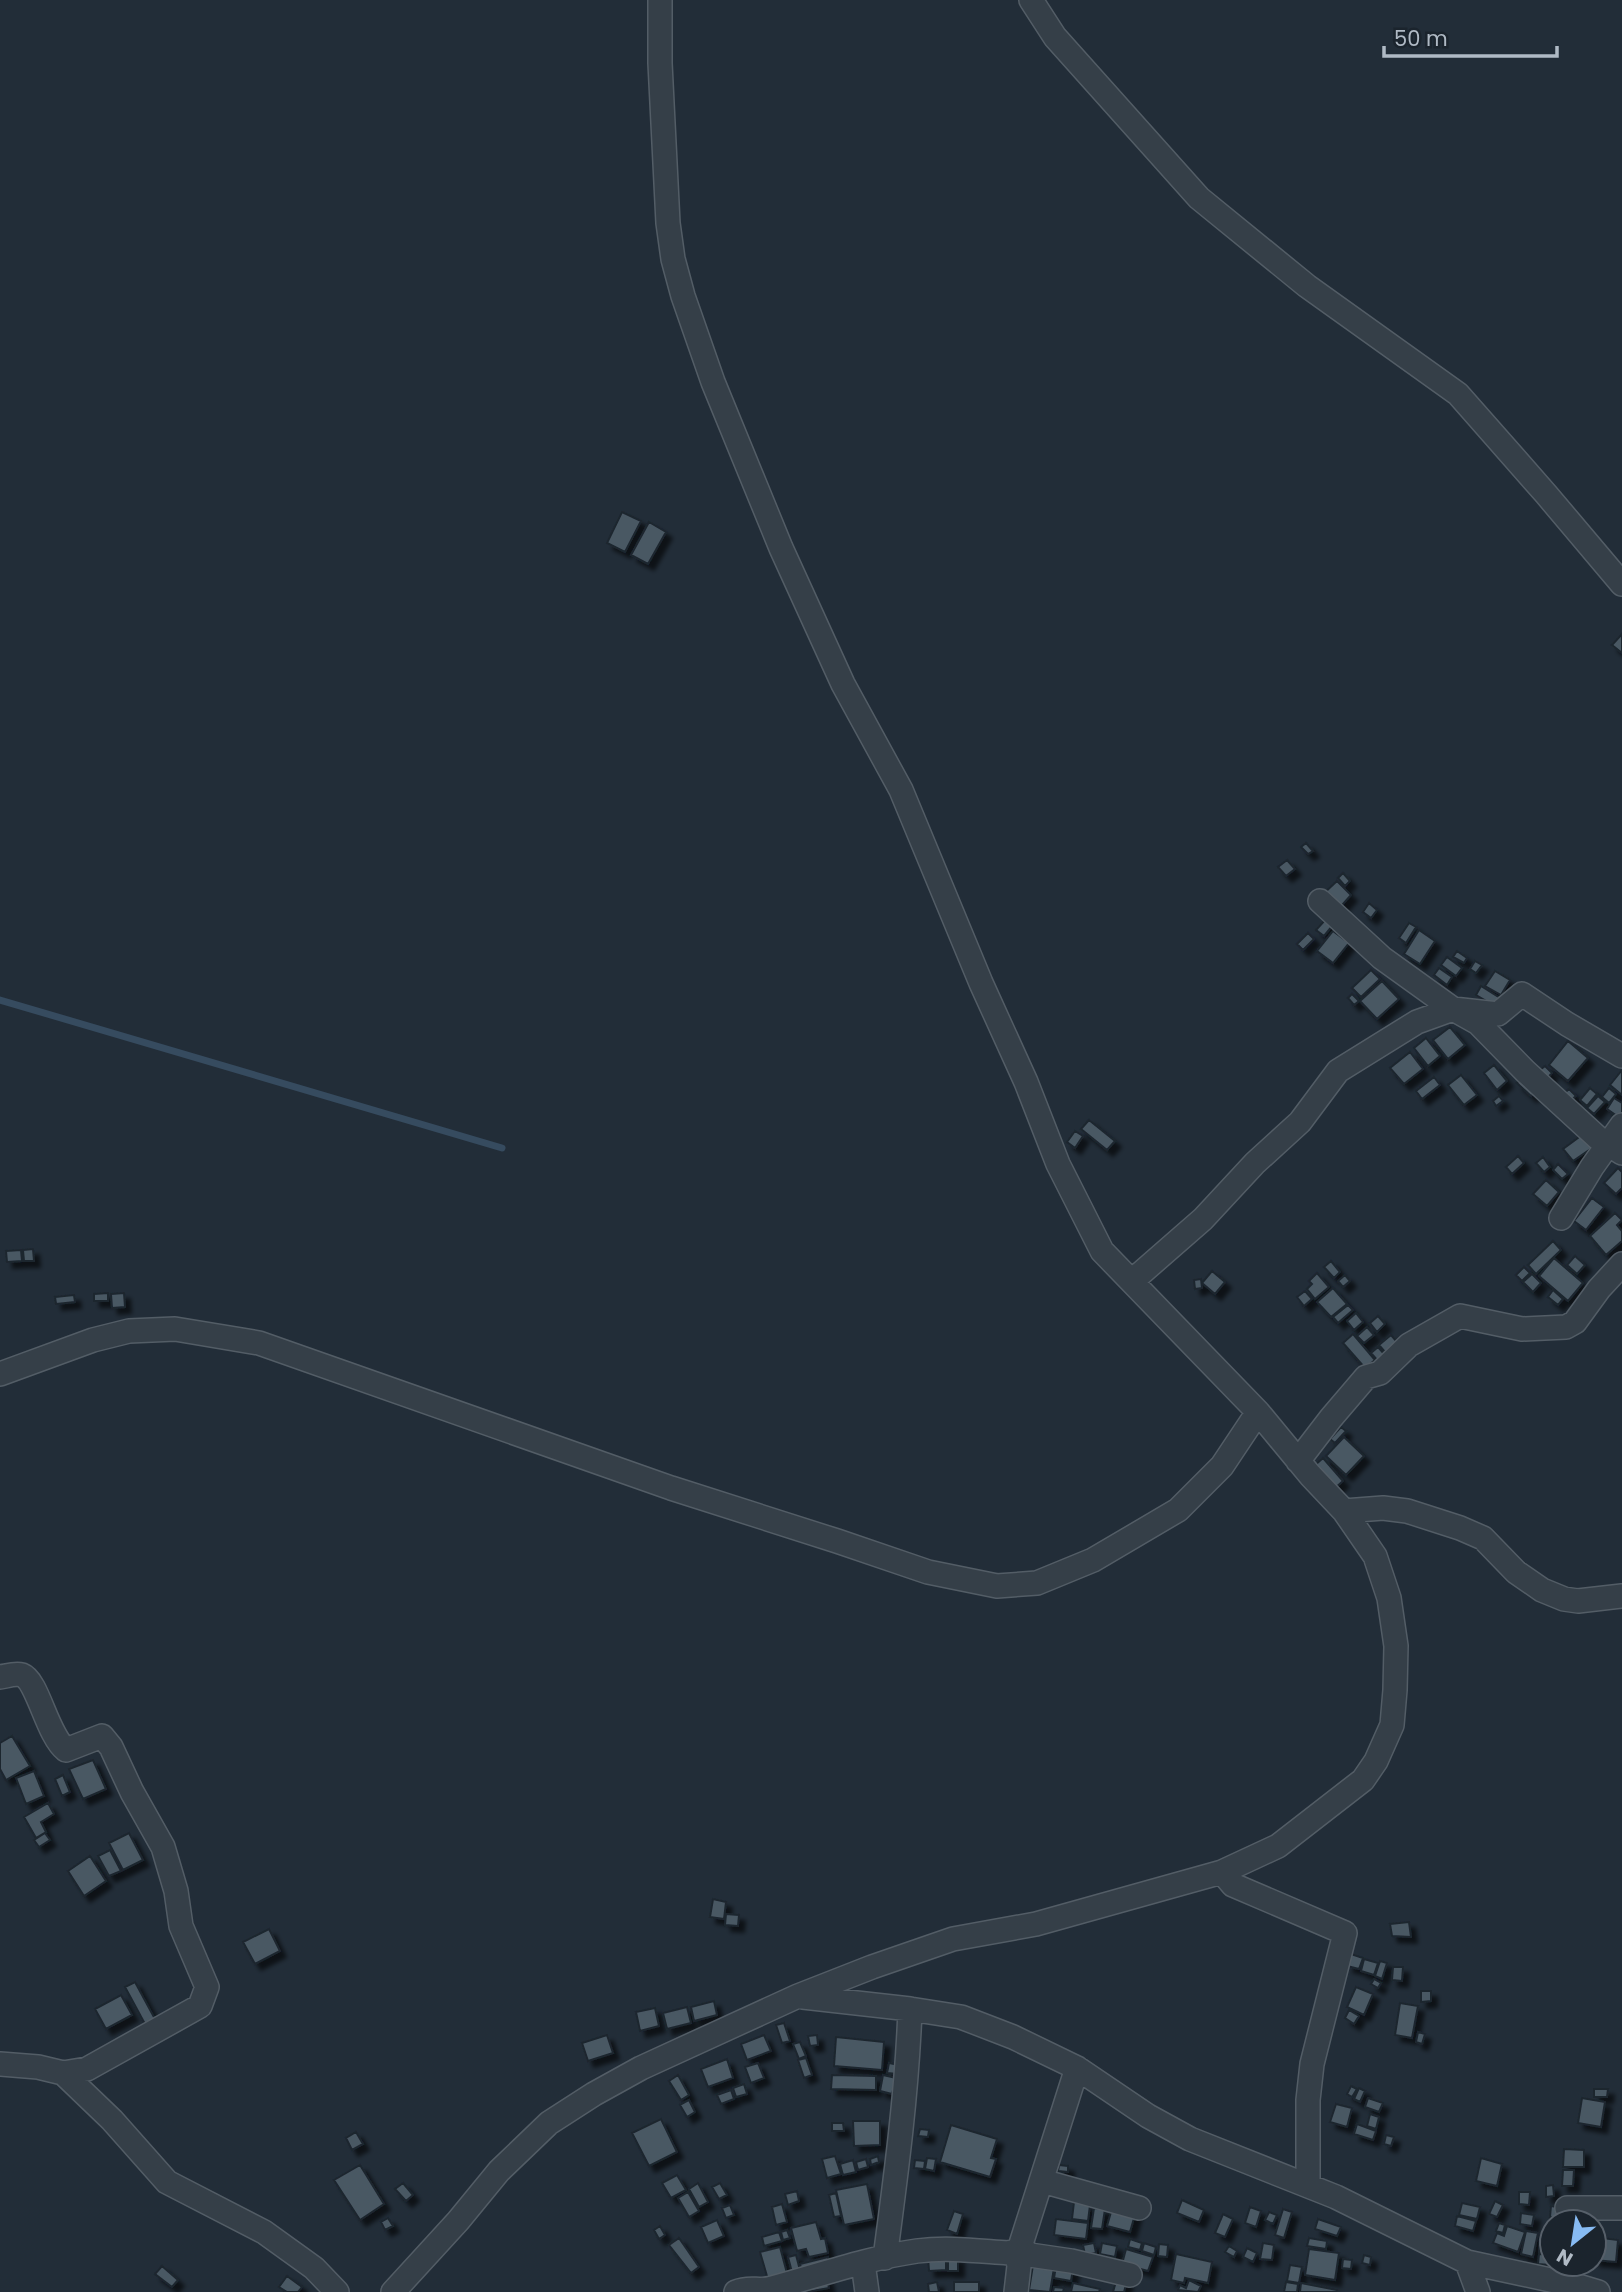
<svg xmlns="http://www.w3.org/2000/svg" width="1622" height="2292" viewBox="0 0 1622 2292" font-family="Poppins,sans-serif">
<defs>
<filter id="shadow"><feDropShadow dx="6" dy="6" stdDeviation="2" flood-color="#0009"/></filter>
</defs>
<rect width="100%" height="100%" fill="#222d38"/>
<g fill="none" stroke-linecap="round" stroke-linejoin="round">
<path stroke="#364b5f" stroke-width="7" d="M 0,1000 L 502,1148"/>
</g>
<path fill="#4a5864" stroke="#1d262f" stroke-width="2" filter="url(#shadow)" d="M 622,512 L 641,521 L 625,552 L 607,543 Z
M 649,522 L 666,532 L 648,564 L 631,555 Z
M 1622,634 L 1622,653 L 1612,645 Z
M 1306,843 L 1313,851 L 1308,854 L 1301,847 Z
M 1287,860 L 1295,869 L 1286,876 L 1278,867 Z
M 1343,873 L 1350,881 L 1345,886 L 1338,878 Z
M 1337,881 L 1351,895 L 1336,912 L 1321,896 Z
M 1369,903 L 1377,910 L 1371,918 L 1363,912 Z
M 1326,919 L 1333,925 L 1324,936 L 1316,930 Z
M 1409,923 L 1416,927 L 1406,943 L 1399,938 Z
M 1419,930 L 1435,941 L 1420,964 L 1404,954 Z
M 1333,931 L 1349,943 L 1333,963 L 1317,951 Z
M 1308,933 L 1314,939 L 1303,950 L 1297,944 Z
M 1457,951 L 1467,958 L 1464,963 L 1453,957 Z
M 1447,957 L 1462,968 L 1456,976 L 1441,965 Z
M 1475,961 L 1482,965 L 1476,973 L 1470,969 Z
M 1439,968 L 1452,977 L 1447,985 L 1434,975 Z
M 1371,970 L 1380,979 L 1361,997 L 1352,988 Z
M 1495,971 L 1510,980 L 1501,995 L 1485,986 Z
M 1382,981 L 1399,999 L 1377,1019 L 1360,1001 Z
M 1481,986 L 1500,998 L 1495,1006 L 1476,995 Z
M 1352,994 L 1359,1001 L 1354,1005 L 1348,998 Z
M 1450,1027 L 1465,1045 L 1448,1059 L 1433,1040 Z
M 1426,1038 L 1440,1056 L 1428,1066 L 1414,1048 Z
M 1568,1041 L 1588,1058 L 1568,1081 L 1549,1065 Z
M 1410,1052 L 1423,1069 L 1404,1084 L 1390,1068 Z
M 1494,1065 L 1507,1081 L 1497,1090 L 1484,1073 Z
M 1545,1066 L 1552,1073 L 1544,1082 L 1536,1073 Z
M 1622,1070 L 1622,1095 L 1610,1085 Z
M 1461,1075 L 1477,1095 L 1464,1105 L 1448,1085 Z
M 1524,1075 L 1539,1088 L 1531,1096 L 1517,1083 Z
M 1434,1077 L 1440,1085 L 1422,1099 L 1416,1091 Z
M 1590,1088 L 1597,1094 L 1587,1106 L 1580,1100 Z
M 1609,1088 L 1616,1094 L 1609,1103 L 1602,1097 Z
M 1569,1089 L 1576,1096 L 1568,1103 L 1561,1096 Z
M 1499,1096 L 1503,1101 L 1496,1106 L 1493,1101 Z
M 1598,1096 L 1605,1102 L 1594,1114 L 1587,1108 Z
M 1614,1098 L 1622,1103 L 1622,1115 L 1620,1118 L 1607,1109 Z
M 1089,1120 L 1115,1141 L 1107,1150 L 1081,1129 Z
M 1075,1131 L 1083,1136 L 1075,1148 L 1067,1142 Z
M 1582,1135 L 1592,1148 L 1573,1161 L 1563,1149 Z
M 1518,1156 L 1524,1163 L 1512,1174 L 1506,1167 Z
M 1543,1157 L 1550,1167 L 1544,1172 L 1536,1163 Z
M 1558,1164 L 1568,1174 L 1562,1179 L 1553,1170 Z
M 1618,1168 L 1622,1172 L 1622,1188 L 1616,1194 L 1604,1183 Z
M 1546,1180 L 1559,1192 L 1547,1206 L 1533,1194 Z
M 1592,1198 L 1604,1207 L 1586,1230 L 1574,1221 Z
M 1615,1213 L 1622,1220 L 1617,1225 L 1622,1231 L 1622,1241 L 1606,1255 L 1590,1236 Z
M 1553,1241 L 1561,1250 L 1536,1274 L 1528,1265 Z
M 33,1249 L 34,1261 L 24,1261 L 23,1250 Z
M 21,1250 L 22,1261 L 7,1262 L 6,1251 Z
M 1575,1256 L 1585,1265 L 1577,1274 L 1567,1265 Z
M 1554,1258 L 1583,1283 L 1568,1301 L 1539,1276 Z
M 1331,1261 L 1340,1272 L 1334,1278 L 1324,1267 Z
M 1524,1267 L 1530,1273 L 1522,1281 L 1516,1275 Z
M 1212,1271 L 1225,1282 L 1215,1294 L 1202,1283 Z
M 1317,1273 L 1329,1287 L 1315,1299 L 1307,1289 L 1312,1284 L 1309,1281 Z
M 1532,1274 L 1541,1283 L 1533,1292 L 1523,1282 Z
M 1345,1275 L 1350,1281 L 1343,1287 L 1338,1281 Z
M 1201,1279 L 1202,1288 L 1195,1289 L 1194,1280 Z
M 1333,1288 L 1347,1304 L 1331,1317 L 1317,1302 Z
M 1553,1290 L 1563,1299 L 1558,1305 L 1548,1297 Z
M 1305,1291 L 1312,1299 L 1304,1306 L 1297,1297 Z
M 108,1293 L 108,1301 L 94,1301 L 94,1294 Z
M 124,1293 L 125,1307 L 112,1308 L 111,1294 Z
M 74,1295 L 75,1302 L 56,1304 L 55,1297 Z
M 1348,1305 L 1353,1310 L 1338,1323 L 1333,1317 Z
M 1356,1313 L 1363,1322 L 1354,1330 L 1347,1321 Z
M 1378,1316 L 1385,1324 L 1377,1332 L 1370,1323 Z
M 1367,1327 L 1374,1335 L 1364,1343 L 1357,1336 Z
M 1353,1334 L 1375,1360 L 1365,1368 L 1343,1343 Z
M 1391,1335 L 1397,1342 L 1385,1352 L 1379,1345 Z
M 1378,1347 L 1385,1355 L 1378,1361 L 1371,1353 Z
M 1341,1427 L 1346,1431 L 1335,1443 L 1330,1439 Z
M 1344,1437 L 1364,1456 L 1346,1475 L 1326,1456 Z
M 1323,1458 L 1343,1481 L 1334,1489 L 1314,1466 Z
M 12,1736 L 30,1766 L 6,1780 L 0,1769 L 0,1743 Z
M 93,1760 L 106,1789 L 83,1799 L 69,1769 Z
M 34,1771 L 44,1796 L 26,1804 L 16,1778 Z
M 63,1775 L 70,1792 L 62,1796 L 55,1779 Z
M 48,1803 L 54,1814 L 41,1822 L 46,1832 L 36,1838 L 24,1817 Z
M 45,1833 L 50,1840 L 39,1847 L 34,1840 Z
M 129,1833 L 143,1860 L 123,1870 L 109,1843 Z
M 110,1850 L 121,1871 L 109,1876 L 98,1856 Z
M 90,1856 L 106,1881 L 84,1896 L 68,1871 Z
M 713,1899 L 726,1902 L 724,1919 L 710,1917 Z
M 726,1914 L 739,1915 L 738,1926 L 725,1925 Z
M 1409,1922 L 1411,1937 L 1392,1936 L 1390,1924 Z
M 269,1929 L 280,1951 L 255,1964 L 243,1942 Z
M 1351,1954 L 1363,1958 L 1359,1969 L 1347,1966 Z
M 1364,1959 L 1378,1963 L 1374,1975 L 1361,1971 Z
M 1380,1961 L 1387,1963 L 1382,1979 L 1375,1976 Z
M 1393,1967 L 1403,1967 L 1402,1981 L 1392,1980 Z
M 1374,1979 L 1381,1983 L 1378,1988 L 1371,1984 Z
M 135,1982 L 155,2019 L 145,2024 L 125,1987 Z
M 1356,1987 L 1373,1994 L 1364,2015 L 1347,2007 Z
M 1421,1991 L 1431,1991 L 1431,2001 L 1421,2002 Z
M 121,1995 L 132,2015 L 106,2029 L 95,2009 Z
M 714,2001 L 717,2015 L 694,2021 L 691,2007 Z
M 1400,2003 L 1418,2006 L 1412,2038 L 1395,2035 Z
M 687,2007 L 691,2023 L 667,2029 L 663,2013 Z
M 655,2008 L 659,2026 L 640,2031 L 636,2012 Z
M 1349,2010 L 1359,2016 L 1354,2024 L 1345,2018 Z
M 784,2023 L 790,2041 L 782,2043 L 776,2025 Z
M 1418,2032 L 1425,2034 L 1422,2044 L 1416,2042 Z
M 607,2035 L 613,2053 L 588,2061 L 582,2043 Z
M 764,2035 L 771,2051 L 747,2060 L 741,2044 Z
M 817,2035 L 818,2045 L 810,2046 L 808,2036 Z
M 836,2037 L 884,2042 L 882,2070 L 834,2066 Z
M 800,2042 L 806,2056 L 799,2059 L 793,2044 Z
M 806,2058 L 812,2075 L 804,2078 L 798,2060 Z
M 727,2059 L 733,2078 L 708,2087 L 701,2069 Z
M 758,2063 L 764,2078 L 751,2083 L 745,2067 Z
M 889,2063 L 899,2065 L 898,2074 L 887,2073 Z
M 678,2075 L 689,2095 L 681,2100 L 669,2081 Z
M 832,2075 L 876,2076 L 876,2090 L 831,2089 Z
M 883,2075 L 896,2078 L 892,2094 L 880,2091 Z
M 744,2084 L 747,2094 L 736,2097 L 733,2088 Z
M 1351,2086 L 1357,2089 L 1352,2097 L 1347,2094 Z
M 1359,2088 L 1365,2091 L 1360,2102 L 1354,2099 Z
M 1594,2089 L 1608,2089 L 1607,2097 L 1594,2097 Z
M 731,2090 L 734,2099 L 721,2104 L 717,2095 Z
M 1368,2098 L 1383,2103 L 1379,2112 L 1365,2107 Z
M 1582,2098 L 1605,2102 L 1601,2127 L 1578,2123 Z
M 689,2100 L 695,2112 L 687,2117 L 680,2105 Z
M 1336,2104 L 1352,2108 L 1347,2127 L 1330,2122 Z
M 1370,2114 L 1379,2117 L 1376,2129 L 1367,2126 Z
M 661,2119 L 677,2152 L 649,2166 L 632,2133 Z
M 853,2121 L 880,2121 L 880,2145 L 854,2146 Z
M 832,2123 L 843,2123 L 844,2131 L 832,2131 Z
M 1357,2124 L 1376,2131 L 1373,2140 L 1354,2134 Z
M 951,2125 L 997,2139 L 991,2158 L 996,2159 L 990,2177 L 940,2162 Z
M 920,2129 L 929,2130 L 928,2137 L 918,2136 Z
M 356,2132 L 363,2144 L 352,2150 L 346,2138 Z
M 1386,2135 L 1394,2137 L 1391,2146 L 1384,2144 Z
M 1564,2149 L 1584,2150 L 1584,2167 L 1563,2167 Z
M 835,2156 L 841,2174 L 827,2178 L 822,2159 Z
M 878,2156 L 879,2162 L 871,2165 L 870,2159 Z
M 927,2158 L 936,2159 L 934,2171 L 925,2169 Z
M 1481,2158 L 1502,2164 L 1497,2186 L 1476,2181 Z
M 866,2159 L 868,2167 L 858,2170 L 856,2162 Z
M 853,2160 L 856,2172 L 843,2175 L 840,2164 Z
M 915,2160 L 925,2161 L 924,2169 L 914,2168 Z
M 360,2165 L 384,2204 L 360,2220 L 334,2180 Z
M 1059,2165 L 1068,2166 L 1068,2172 L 1058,2171 Z
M 1563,2170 L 1574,2170 L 1573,2186 L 1562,2186 Z
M 677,2175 L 686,2190 L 671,2198 L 662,2183 Z
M 403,2183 L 413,2195 L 406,2201 L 395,2189 Z
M 698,2183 L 708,2202 L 699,2207 L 689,2189 Z
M 720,2183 L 727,2195 L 719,2199 L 712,2187 Z
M 867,2184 L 874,2219 L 844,2225 L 836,2190 Z
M 1553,2185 L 1554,2196 L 1546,2197 L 1546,2186 Z
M 797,2191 L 799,2201 L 788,2205 L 785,2194 Z
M 688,2192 L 699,2211 L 689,2217 L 678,2198 Z
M 1519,2192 L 1530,2192 L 1529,2205 L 1519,2204 Z
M 836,2193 L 841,2216 L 834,2217 L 829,2195 Z
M 1182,2200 L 1204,2210 L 1199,2222 L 1177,2213 Z
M 1495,2201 L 1503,2205 L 1497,2217 L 1489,2214 Z
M 1074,2202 L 1090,2205 L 1088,2221 L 1072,2219 Z
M 1462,2203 L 1480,2207 L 1477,2219 L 1459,2215 Z
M 782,2204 L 787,2222 L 776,2225 L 772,2207 Z
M 730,2205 L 734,2215 L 726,2218 L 722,2208 Z
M 1113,2205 L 1136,2211 L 1130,2232 L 1107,2226 Z
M 1551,2206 L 1563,2208 L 1562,2218 L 1550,2217 Z
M 1250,2207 L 1261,2211 L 1256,2227 L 1245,2223 Z
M 1094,2208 L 1105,2209 L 1102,2229 L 1091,2228 Z
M 1283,2209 L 1292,2212 L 1284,2238 L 1275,2235 Z
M 954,2211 L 963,2214 L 957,2234 L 947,2230 Z
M 1269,2212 L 1277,2215 L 1273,2224 L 1265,2220 Z
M 1521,2213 L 1534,2215 L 1532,2226 L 1520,2224 Z
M 1223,2214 L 1233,2219 L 1225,2237 L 1215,2233 Z
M 1457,2216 L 1476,2221 L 1473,2231 L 1455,2226 Z
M 388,2218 L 393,2226 L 385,2230 L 381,2222 Z
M 1056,2219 L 1088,2223 L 1086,2239 L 1054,2235 Z
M 1318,2219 L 1341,2227 L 1337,2236 L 1315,2229 Z
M 717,2220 L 724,2236 L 708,2243 L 701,2227 Z
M 816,2222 L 821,2239 L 825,2238 L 828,2253 L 809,2257 L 806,2249 L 797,2251 L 791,2228 Z
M 1499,2223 L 1505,2225 L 1503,2233 L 1496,2231 Z
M 660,2226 L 665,2235 L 659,2239 L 654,2230 Z
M 1507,2226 L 1525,2232 L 1518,2252 L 1493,2243 L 1497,2233 L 1504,2236 Z
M 787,2230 L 790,2238 L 783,2240 L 781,2232 Z
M 1526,2231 L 1538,2233 L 1533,2257 L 1521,2254 Z
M 779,2232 L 782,2241 L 764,2246 L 762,2237 Z
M 1540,2237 L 1552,2238 L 1552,2253 L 1539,2252 Z
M 1594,2237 L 1618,2240 L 1616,2262 L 1594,2260 Z
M 679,2238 L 699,2267 L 691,2273 L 669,2245 Z
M 1309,2238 L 1327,2241 L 1326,2249 L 1307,2246 Z
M 1130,2239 L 1142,2243 L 1140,2250 L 1128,2247 Z
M 1094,2243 L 1096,2253 L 1085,2255 L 1083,2245 Z
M 1102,2243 L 1117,2246 L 1115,2257 L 1100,2254 Z
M 1144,2243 L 1156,2247 L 1154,2255 L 1142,2251 Z
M 1263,2243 L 1274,2245 L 1272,2260 L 1260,2259 Z
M 1159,2244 L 1168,2245 L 1167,2257 L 1158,2256 Z
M 1229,2246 L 1237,2251 L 1234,2257 L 1225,2252 Z
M 780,2247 L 788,2277 L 769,2283 L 760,2252 Z
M 1247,2248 L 1257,2253 L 1253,2262 L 1243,2257 Z
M 1126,2249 L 1153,2257 L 1148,2271 L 1122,2264 Z
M 1309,2249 L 1339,2253 L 1335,2280 L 1305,2275 Z
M 1176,2254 L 1212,2262 L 1208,2283 L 1185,2278 L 1184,2283 L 1171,2280 Z
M 1539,2254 L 1552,2255 L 1552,2264 L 1561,2264 L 1561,2266 L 1538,2264 Z
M 796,2255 L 801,2274 L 793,2276 L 788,2257 Z
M 1364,2255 L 1371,2257 L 1370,2265 L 1362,2263 Z
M 828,2257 L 830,2268 L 803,2275 L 800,2264 Z
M 928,2257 L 946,2257 L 946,2270 L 929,2271 Z
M 948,2257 L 958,2257 L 958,2271 L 948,2271 Z
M 1343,2259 L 1352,2260 L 1351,2269 L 1342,2268 Z
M 1033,2265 L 1054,2268 L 1050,2292 L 1029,2290 Z
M 1290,2265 L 1302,2267 L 1299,2283 L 1287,2281 Z
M 162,2266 L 178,2280 L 172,2287 L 155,2274 Z
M 1056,2266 L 1073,2269 L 1071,2281 L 1054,2278 Z
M 287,2276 L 302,2287 L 298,2292 L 287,2292 L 279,2287 Z
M 826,2276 L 829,2288 L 806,2292 L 803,2281 Z
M 1117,2278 L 1127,2281 L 1124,2292 L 1113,2292 Z
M 1189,2280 L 1201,2286 L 1198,2292 L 1178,2290 L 1180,2285 L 1186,2288 Z
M 937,2282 L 939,2292 L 929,2292 L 928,2284 Z
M 954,2282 L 979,2282 L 979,2292 L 954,2292 Z
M 1286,2282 L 1298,2284 L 1297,2292 L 1284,2292 Z
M 1073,2283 L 1100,2289 L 1099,2292 L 1071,2292 Z
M 1301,2283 L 1337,2290 L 1336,2292 L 1300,2292 Z
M 1054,2287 L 1064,2288 L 1063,2292 L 1053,2292 Z"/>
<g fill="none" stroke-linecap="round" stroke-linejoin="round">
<g stroke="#535d66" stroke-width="26">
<path id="street" d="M 1031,0 L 1055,37 L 1199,198 L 1307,286 L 1458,394 L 1546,494 L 1622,584
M 1320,901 L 1382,958 L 1453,1009 L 1478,1023 L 1525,1071 L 1598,1138 L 1622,1153
M 1561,1218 L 1592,1167 L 1622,1125
M 1132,1281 L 1203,1219 L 1255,1163 L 1300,1122 L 1338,1071 L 1417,1022 L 1453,1009 L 1498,1014 L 1522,994 L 1567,1024 L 1622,1056
M 0,1374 L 93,1340 L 129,1331 L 175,1329 L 259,1343 L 671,1488 L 837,1541 L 928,1572 L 997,1586 L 1037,1583 L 1093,1560 L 1178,1510 L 1222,1466 L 1258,1412
M 1298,1461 L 1331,1418 L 1366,1377 L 1380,1373 L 1409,1345 L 1460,1316 L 1522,1329 L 1566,1327 L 1575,1322 L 1599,1289 L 1622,1264
M 1344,1511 L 1383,1508 L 1407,1511 L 1460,1528 L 1483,1538 L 1516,1572 L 1542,1590 L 1564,1599 L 1578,1601 L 1622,1596
M 0,1677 C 7,1676 15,1673 22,1675 C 38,1681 47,1735 66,1750 L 102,1736 L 111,1747 L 132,1792 L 163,1847 L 176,1891 L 181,1926 L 207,1987 L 200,2006 L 87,2069 L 63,2073
M 1222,1872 L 1233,1885 L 1345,1933 L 1312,2064 L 1308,2100 L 1308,2185
M 803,1997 L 910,2009 L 961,2017 L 1013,2037 L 1077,2068 L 1148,2116 L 1190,2139 L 1336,2197 L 1467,2262 L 1578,2286 L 1598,2292
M 0,2064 L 38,2067 L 63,2073 L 112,2120 L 167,2182 L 264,2232 L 314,2268 L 337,2292
M 1042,2181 L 1139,2208
M 1567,2208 L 1622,2208
M 1020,2247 L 1030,2255 L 1071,2261 L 1130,2275
M 885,2258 C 896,2175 907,2093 910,2009
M 1467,2262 L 1478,2292
M 863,2263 L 867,2292
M 393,2292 L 458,2221 L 499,2171 L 549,2123 L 594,2094 L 641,2068 L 798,1996 L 872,1967 L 953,1939 L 1036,1924 L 1222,1872 L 1278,1846 L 1363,1780 L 1376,1761 L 1392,1725 L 1395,1690 L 1396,1646 L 1389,1598 L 1375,1556 L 1344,1511 L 1310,1475 L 1258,1412 L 1102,1251 L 1058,1164 L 1026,1082 L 981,983 L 901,790 L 843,684 L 781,548 L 713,382 L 683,296 L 673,259 L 668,223 L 660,63 L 660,0
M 736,2292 C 750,2286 758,2292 772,2288 C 820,2275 868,2258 917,2251 C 948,2247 978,2251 1008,2253 L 1016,2251 L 1020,2247 L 1077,2068
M 1016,2292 L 1019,2266 L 1016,2251"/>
</g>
<use href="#street" stroke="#353f48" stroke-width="23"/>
</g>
<g transform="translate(1573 2243) rotate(210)"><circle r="33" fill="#1b242d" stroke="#57606a" stroke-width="2"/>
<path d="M0-5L12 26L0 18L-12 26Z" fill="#87bbf3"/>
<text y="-10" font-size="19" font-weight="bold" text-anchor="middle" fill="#b0bac5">N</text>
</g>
<path d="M1384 46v10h173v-10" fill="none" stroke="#b0bac5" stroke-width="3.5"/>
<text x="1394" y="46" font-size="21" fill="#b0bac5" stroke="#1b242d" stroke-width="5" paint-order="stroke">50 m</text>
</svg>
